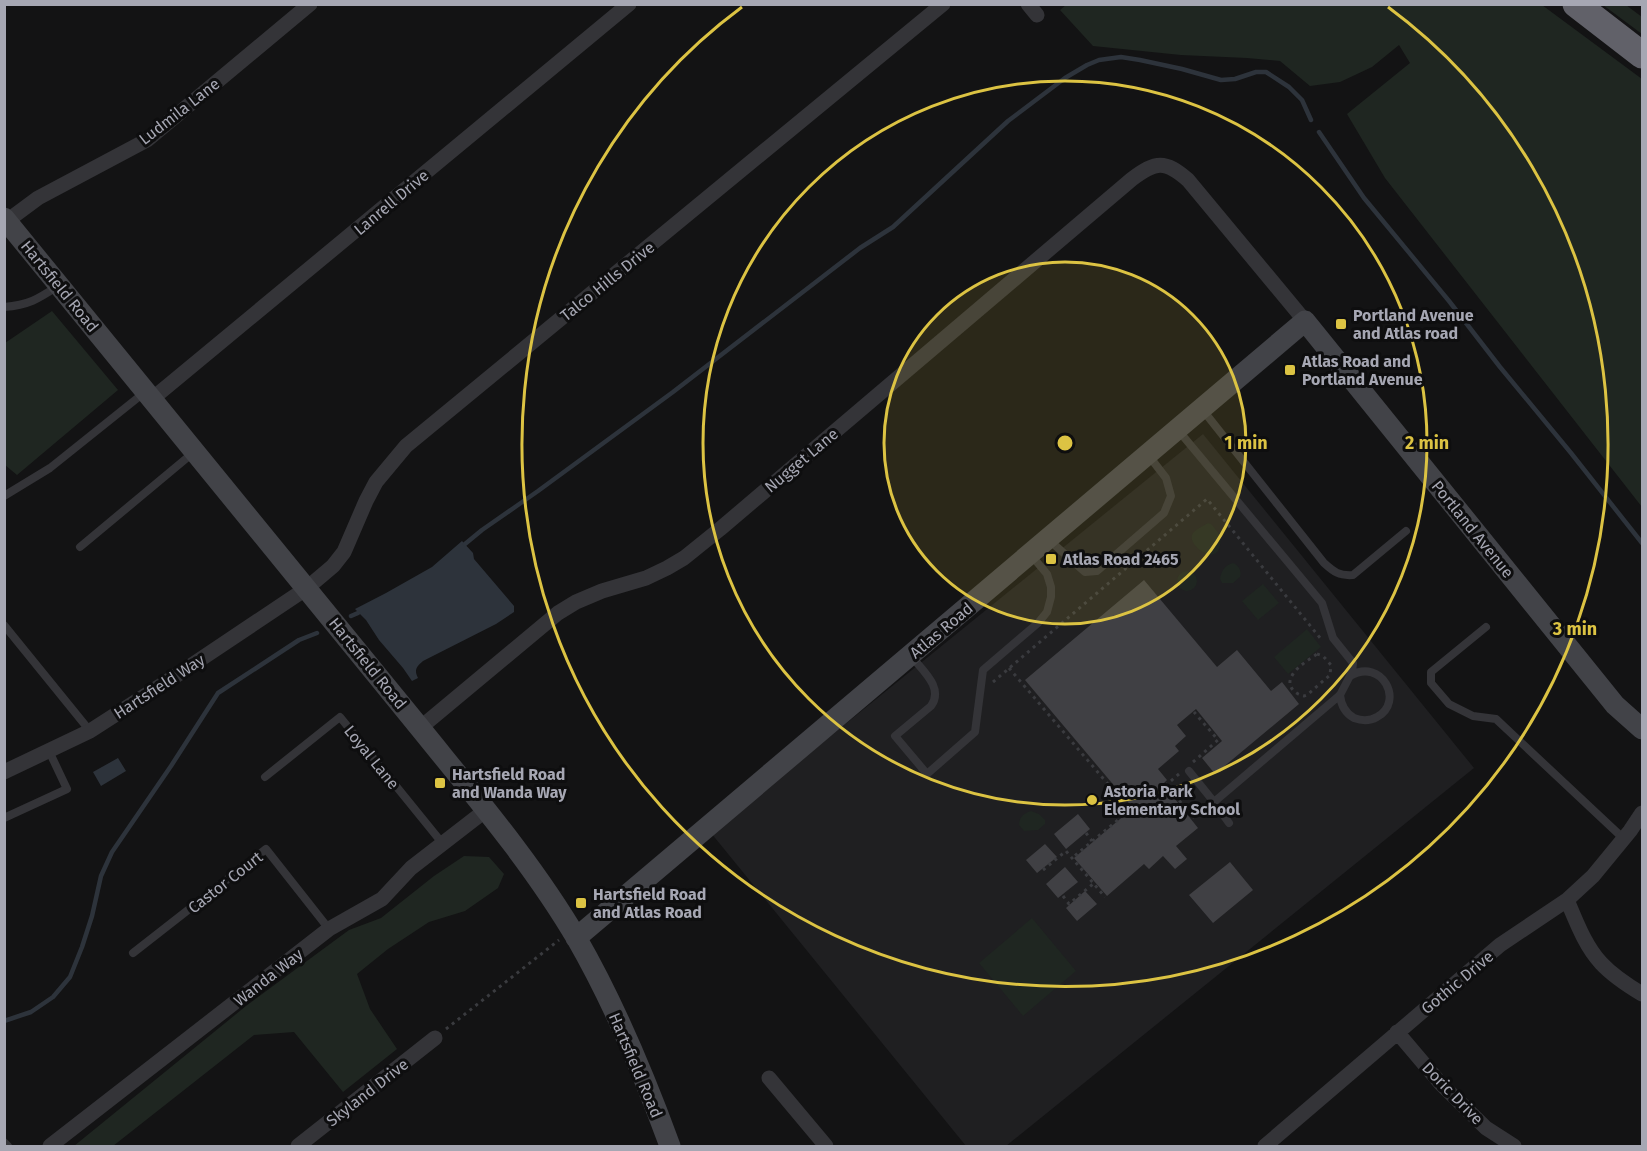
<svg xmlns="http://www.w3.org/2000/svg" width="1647" height="1151" viewBox="0 0 1647 1151" font-family="'Fira Sans',sans-serif">
<rect width="100%" height="100%" fill="#131314"/>
<path fill="#1f1f21" d="M 1203,434 L 1474,768 L 1006,1146 L 966,1146 L 711,833 Z"/>
<path fill="#1f2621" d="M 1066,5 L 1542,5 L 1642,79 L 1642,507 L 1385,178 L 1347,114 L 1410,63 L 1399,45 L 1372,67 L 1340,82 L 1310,86 L 1280,61 L 1247,58 L 1181,55 L 1093,46 L 1060,10 Z
M 1603,5 L 1626,5 L 1642,17 L 1642,34 Z
M 52,311 L 118,390 L 17,475 L 5,465 L 5,343 Z
M 1208,523 L 1211,524 C 1214,527 1218,532 1220,536 C 1221,538 1220,544 1220,546 C 1216,566 1188,546 1192,535 C 1194,530 1203,526 1208,523 Z
M 1233,563 C 1239,565 1242,572 1240,577 L 1233,583 L 1222,583 L 1220,579 C 1221,571 1225,565 1233,563 Z
M1177 581a10 10 0 1 1 20 0a10 10 0 1 1-20 0Z
M 1263,584 L 1279,603 L 1258,620 L 1242,601 Z
M 1307,629 L 1321,647 L 1288,674 L 1274,657 Z
M 1031,811 L 1039,814 L 1045,820 L 1045,824 L 1038,830 L 1024,831 L 1019,825 C 1019,817 1024,813 1031,811 Z
M 464,856 L 489,857 L 504,874 L 498,888 L 465,911 L 429,922 L 388,949 L 357,974 L 370,1009 L 397,1049 L 343,1092 L 294,1032 L 254,1035 L 113,1146 L 74,1146 L 246,1006 L 349,930 L 381,918 L 434,876 Z
M 1032,918 L 1076,971 L 1023,1016 L 979,963 Z"/>
<path fill="#2d333b" d="M 462,541 L 473,553 L 474,559 L 514,606 L 514,612 L 496,624 L 423,661 C 416,667 414,670 418,678 L 412,681 L 403,668 L 379,640 L 366,620 L 355,609 L 386,593 L 432,567 Z
M 118,758 L 126,771 L 101,786 L 93,772 Z"/>
<g fill="none" stroke-linecap="round" stroke-linejoin="round">
<path stroke="#2d333b" stroke-width="4.5" d="M 1319,132 L 1364,198 L 1449,301 L 1500,367 L 1571,453 L 1642,543
M 465,544 L 482,530 L 538,491 L 673,392 L 860,248 L 893,227 L 1008,121 L 1065,78 L 1087,65 L 1099,60 L 1121,57 L 1140,60 L 1182,69 L 1221,80 L 1235,79 L 1256,72 L 1266,72 L 1289,87 L 1302,100 L 1311,120
M 351,616 L 358,613
M 4,1021 L 31,1012 L 53,997 L 70,977 L 82,947 L 92,916 L 101,876 L 112,852 L 171,766 L 218,693 L 299,640 L 317,633"/>
</g>
<path fill="#404044" d="M 1144,580 L 1217,667 L 1237,650 L 1271,691 L 1282,682 L 1299,704 L 1215,774 L 1202,758 L 1222,741 L 1196,709 L 1177,725 L 1186,736 L 1175,746 L 1179,751 L 1158,769 L 1167,780 L 1163,784 L 1198,828 L 1176,846 L 1187,859 L 1175,869 L 1163,856 L 1149,869 L 1144,864 L 1107,896 L 1074,858 L 1133,808 L 1025,680 Z
M 1078,814 L 1090,829 L 1066,849 L 1054,834 Z
M 1045,844 L 1057,857 L 1037,873 L 1026,860 Z
M 1230,862 L 1253,890 L 1213,923 L 1189,895 Z
M 1065,867 L 1078,882 L 1058,898 L 1046,884 Z
M 1085,891 L 1097,904 L 1077,921 L 1066,908 Z"/>
<g fill="none" stroke-linecap="round" stroke-linejoin="round">
<path stroke="#3a3b3f" stroke-width="3" stroke-dasharray="3 4.5" stroke-linecap="butt" d="M 1317,654 L 1323,656 L 1331,665 L 1330,675 L 1307,695 L 1304,696 C 1294,694 1285,685 1293,674 C 1298,666 1310,659 1317,654 Z
M 1009,668 L 1130,810 L 1072,858
M 993,682 L 1207,499 L 1321,639
M 1193,762 L 1218,740 L 1194,712
M 1179,774 L 1166,785 L 1194,818
M 1086,833 L 1092,841
M 1043,870 L 1066,851 L 1105,897
M 1063,896 L 1069,904 L 1093,884
M 446,1029 L 559,940"/>
<path stroke="#343438" stroke-width="8" d="M 4,307 C 29,305 38,299 58,286
M 1202,409 L 1324,563 C 1334,572 1339,576 1353,575 L 1406,531
M 1178,430 L 1322,603 L 1333,638 L 1353,663 L 1352,672 L 1340,695 L 1214,802
M 4,496 L 50,468 L 145,392
M 1049,540 L 1085,572 L 1097,571 L 1164,513 L 1171,496 L 1166,478 L 1149,456
M 80,547 L 194,452
M 4,625 L 90,731
M 1486,627 L 1431,672 L 1431,683 L 1449,704 L 1473,716 L 1496,719 L 1624,839
M 912,657 C 923,671 944,688 931,706 L 895,736 L 927,774 L 975,732 L 983,670 L 1038,623 L 1047,612 L 1051,597 L 1051,587 L 1047,574 L 1031,555
M 1340,695 C 1341,705 1345,713 1354,718 C 1362,721 1370,721 1377,717 C 1405,702 1382,657 1350,676
M 1189,771 L 1214,802 L 1229,823
M 265,777 L 340,717 L 443,844
M 4,818 L 67,789 L 49,751
M 133,953 L 266,849 L 329,929
M 4,1142 L 8,1146"/>
<path stroke="#343438" stroke-width="15" d="M 1028,4 L 1037,15
M 7,221 L 38,198 L 147,140 L 310,4
M 152,399 L 629,4
M 420,728 L 558,613 L 576,602 L 602,591 L 646,578 L 667,568 L 684,558 L 720,529 L 1132,179 C 1156,161 1165,160 1188,180 L 1305,321
M 4,772 L 90,731 L 177,675 L 307,588 L 333,566 L 344,552 L 366,501 L 376,482 L 406,446 L 943,4
M 1567,900 C 1576,921 1585,946 1601,963 C 1613,976 1627,985 1642,994
M 1397,1032 L 1441,1084 L 1486,1128 L 1514,1146
M 769,1078 L 826,1146
M 50,1146 L 329,929 L 382,899 L 411,868 L 486,810
M 298,1146 L 435,1038
M 1265,1146 L 1500,945 L 1567,900 L 1593,876 L 1630,831 L 1642,813"/>
<path stroke="#424348" stroke-width="21" d="M 4,218 L 420,728 C 474,795 533,864 577,939 C 615,1005 644,1075 670,1146
M 576,938 L 1305,321 L 1615,705 L 1642,729"/>
<path stroke="#616169" stroke-width="27" d="M 1576,4 L 1642,55"/>
</g>
<circle cx="1065" cy="443" r="181" fill="#dcc343" fill-opacity=".12"/>
<g fill="none" stroke="#dcc343" stroke-width="3">
<circle cx="1065" cy="443" r="181"/>
<circle cx="1065" cy="443" r="362"/>
<path d="M1388 7A543 543 0 1 1 742 7"/>
</g>
<g fill="#dcc343" stroke="#0e0e0f" stroke-width="2">
<rect x="1335" y="318" width="12" height="12" rx="3"/>
<rect x="1284" y="364" width="12" height="12" rx="3"/>
<rect x="1045" y="553" width="12" height="12" rx="3"/>
<rect x="434" y="777" width="12" height="12" rx="3"/>
<circle cx="1092" cy="800" r="6"/>
<rect x="575" y="897" width="12" height="12" rx="3"/>
</g>
<g text-anchor="middle" stroke-width="6" stroke-linejoin="round" paint-order="stroke">
<g font-size="16" fill="#a6a7b3" stroke="#0e0e0f">
<text transform="translate(179 111) rotate(-38)" y="6">Ludmila Lane</text>
<text transform="translate(391 202) rotate(-40)" y="6">Lanrell Drive</text>
<text transform="translate(607 281) rotate(-39)" y="6">Talco Hills Drive</text>
<text transform="translate(60 286) rotate(51)" y="6">Hartsfield Road</text>
<text transform="translate(801 460) rotate(-40)" y="6">Nugget Lane</text>
<text transform="translate(1473 529) rotate(51)" y="6">Portland Avenue</text>
<text transform="translate(941 630) rotate(-40)" y="6">Atlas Road</text>
<text transform="translate(368 663) rotate(51)" y="6">Hartsfield Road</text>
<text transform="translate(159 686) rotate(-33)" y="6">Hartsfield Way</text>
<text transform="translate(372 757) rotate(51)" y="6">Loyal Lane</text>
<text transform="translate(225 882) rotate(-38)" y="6">Castor Court</text>
<text transform="translate(268 977) rotate(-38)" y="6">Wanda Way</text>
<text transform="translate(1457 982) rotate(-40)" y="6">Gothic Drive</text>
<text transform="translate(636 1065) rotate(67)" y="6">Hartsfield Road</text>
<text transform="translate(367 1092) rotate(-38)" y="6">Skyland Drive</text>
<text transform="translate(1453 1093) rotate(46)" y="6">Doric Drive</text>
</g>
<g font-size="16" font-weight="bold" fill="#a6a7b3" stroke="#0e0e0f" text-anchor="start">
<text x="1353" y="321">Portland Avenue<tspan x="1353" dy="18">and Atlas road</tspan></text>
<text x="1302" y="367">Atlas Road and<tspan x="1302" dy="18">Portland Avenue</tspan></text>
<text x="1063" y="565">Atlas Road 2465</text>
<text x="452" y="780">Hartsfield Road<tspan x="452" dy="18">and Wanda Way</tspan></text>
<text x="1104" y="797">Astoria Park<tspan x="1104" dy="18">Elementary School</tspan></text>
<text x="593" y="900">Hartsfield Road<tspan x="593" dy="18">and Atlas Road</tspan></text>
</g>
</g>
<circle cx="1065" cy="443" r="9" fill="#dcc343" stroke="#0e0e0f" stroke-width="3"/>
<g font-size="18" text-anchor="middle" font-weight="bold" fill="#dcc343" stroke="#0e0e0f" stroke-width="6" stroke-linejoin="round" paint-order="stroke">
<text x="1246" y="449">1 min</text>
<text x="1427" y="449">2 min</text>
<text x="1575" y="635">3 min</text>
</g>
<rect width="1647" height="1151" fill="none" stroke="#a6a7b3" stroke-width="12"/>
</svg>
